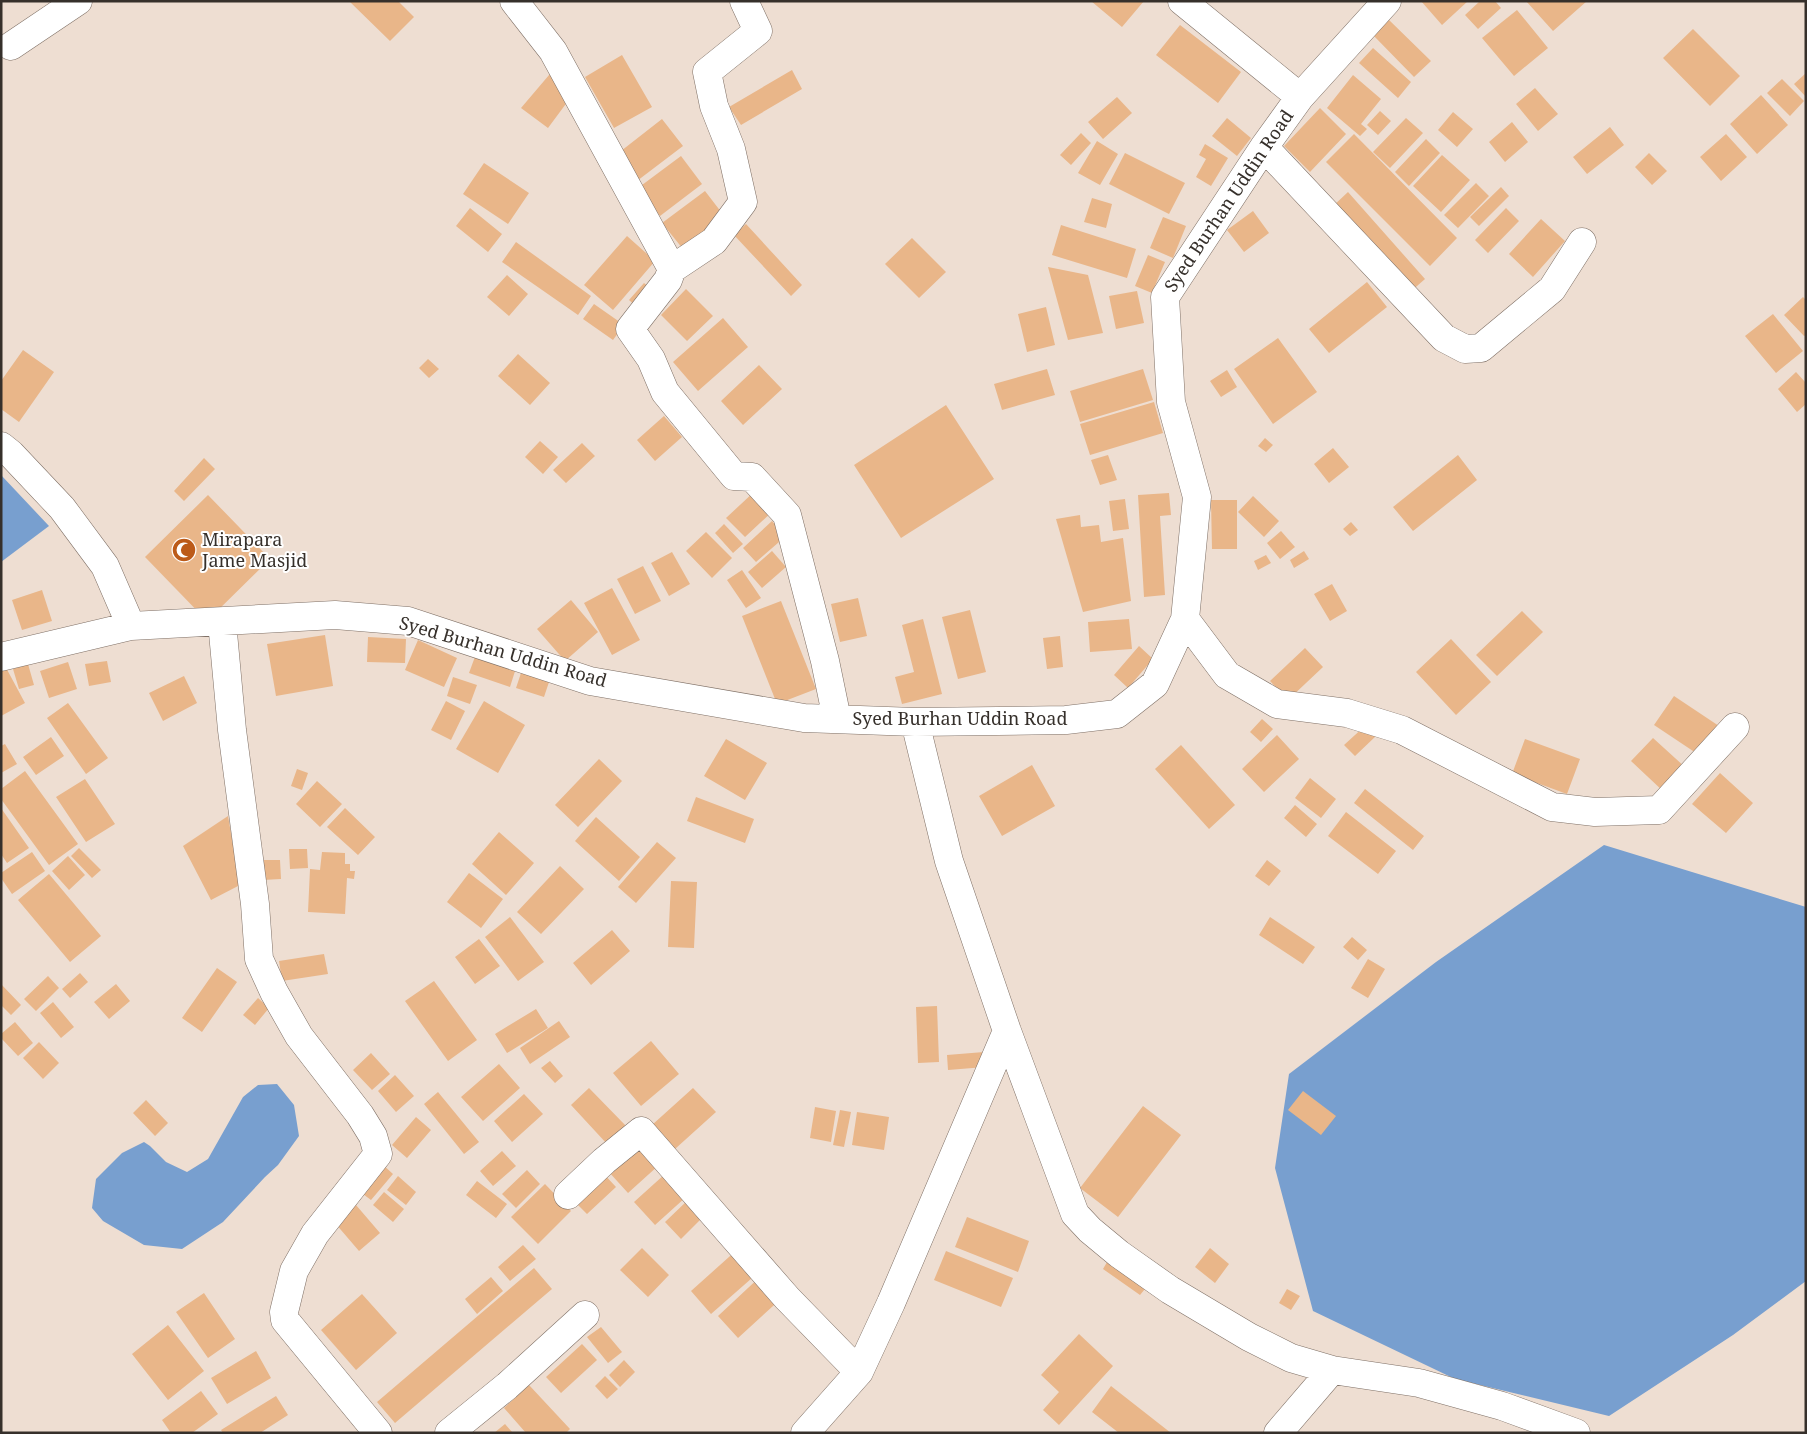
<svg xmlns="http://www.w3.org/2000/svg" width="1807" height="1434" viewBox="0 0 1807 1434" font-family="'Noto Serif',serif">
<rect width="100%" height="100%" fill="#eeded2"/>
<path fill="#789fcf" d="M 1,475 L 49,526 L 1,562 Z
M 1604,845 L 1806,907 L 1806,1281 L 1733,1335 L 1609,1416 L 1455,1379 L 1313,1311 L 1275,1168 L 1289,1074 L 1436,962 Z
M 277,1084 L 294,1105 L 299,1136 L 278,1165 L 265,1177 L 223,1222 L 182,1249 L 144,1245 L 103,1221 L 92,1208 L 96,1179 L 122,1153 L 144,1142 L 150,1146 L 166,1162 L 187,1172 L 208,1159 L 243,1097 L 258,1085 Z"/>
<path fill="#e9b689" d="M 349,1 L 398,1 L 414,17 L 390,41 Z
M 1091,1 L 1144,1 L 1122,27 Z
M 1421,1 L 1468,1 L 1442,25 Z
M 1480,1 L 1495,1 L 1501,8 L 1478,29 L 1465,15 Z
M 1526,1 L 1587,1 L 1553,31 Z
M 1517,10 L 1548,48 L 1514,76 L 1482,38 Z
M 1388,19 L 1431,61 L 1414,77 L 1373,35 Z
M 1180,25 L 1241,72 L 1218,103 L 1156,55 Z
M 1693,29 L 1740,76 L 1710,106 L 1663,58 Z
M 1373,48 L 1411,82 L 1398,98 L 1359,63 Z
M 622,55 L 652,107 L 614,128 L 585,77 Z
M 555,68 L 571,97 L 548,128 L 521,108 Z
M 792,70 L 802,89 L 741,125 L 729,107 Z
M 1806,73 L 1806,97 L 1794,84 Z
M 1353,75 L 1381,99 L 1361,124 L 1367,129 L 1360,136 L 1327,108 Z
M 1782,79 L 1804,101 L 1790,116 L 1767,93 Z
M 1535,88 L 1558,114 L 1538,131 L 1516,104 Z
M 1761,95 L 1788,125 L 1757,154 L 1730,124 Z
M 1117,97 L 1132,113 L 1103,139 L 1088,122 Z
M 1320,108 L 1346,134 L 1310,172 L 1284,146 Z
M 1380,111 L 1391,121 L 1378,135 L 1367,125 Z
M 1453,112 L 1473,129 L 1457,147 L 1438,130 Z
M 1227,118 L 1251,138 L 1237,156 L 1212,136 Z
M 1406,118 L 1423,133 L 1390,168 L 1373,152 Z
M 662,119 L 683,146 L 633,184 L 612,158 Z
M 1512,122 L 1528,142 L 1505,162 L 1489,142 Z
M 1610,127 L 1624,145 L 1587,174 L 1573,157 Z
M 1081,133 L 1091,143 L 1071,165 L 1060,155 Z
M 1354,134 L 1457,238 L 1430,266 L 1326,162 Z
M 1726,134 L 1747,157 L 1721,181 L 1700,157 Z
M 1426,139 L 1440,153 L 1409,186 L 1395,172 Z
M 1097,141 L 1118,154 L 1100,185 L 1078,173 Z
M 1205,144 L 1228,158 L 1211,186 L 1196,177 L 1206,159 L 1199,155 Z
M 1125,153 L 1185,183 L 1169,214 L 1109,184 Z
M 1649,153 L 1667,171 L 1652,185 L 1635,167 Z
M 1442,155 L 1470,180 L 1441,212 L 1413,186 Z
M 681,156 L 702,184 L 660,216 L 638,188 Z
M 484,163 L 529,193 L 508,224 L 463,194 Z
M 1476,183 L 1489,196 L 1458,228 L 1444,215 Z
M 1501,187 L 1509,196 L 1479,226 L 1470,217 Z
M 705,191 L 725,217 L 683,249 L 662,223 Z
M 1348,192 L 1425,279 L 1409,293 L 1332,207 Z
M 1092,198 L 1112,204 L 1106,228 L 1084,222 Z
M 470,208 L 502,234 L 488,252 L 456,226 Z
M 1506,208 L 1519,221 L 1488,253 L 1475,240 Z
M 1253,211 L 1269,233 L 1244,252 L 1227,230 Z
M 1163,217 L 1186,226 L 1173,258 L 1150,248 Z
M 1541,219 L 1565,241 L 1533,277 L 1509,254 Z
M 746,224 L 802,285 L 791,296 L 734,235 Z
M 1061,225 L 1136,249 L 1127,278 L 1052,255 Z
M 627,236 L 655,261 L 613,310 L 584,285 Z
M 912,238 L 946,272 L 919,298 L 885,264 Z
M 516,242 L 591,296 L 578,315 L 502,262 Z
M 1148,255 L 1165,262 L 1152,293 L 1135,286 Z
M 1048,267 L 1088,275 L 1103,333 L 1068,340 Z
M 507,275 L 528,294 L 509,316 L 487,297 Z
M 1367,282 L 1387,307 L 1329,353 L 1309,329 Z
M 644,283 L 655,292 L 639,309 L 629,300 Z
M 686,289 L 713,316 L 687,341 L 661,315 Z
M 1137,291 L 1144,323 L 1116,329 L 1109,296 Z
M 1803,297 L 1806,300 L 1806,335 L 1804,336 L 1784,315 Z
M 594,304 L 624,325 L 613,340 L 583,319 Z
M 1046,307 L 1055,345 L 1027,352 L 1018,314 Z
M 1773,314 L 1803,351 L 1776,373 L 1745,336 Z
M 723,318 L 748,347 L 698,391 L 673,362 Z
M 1278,338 L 1317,392 L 1273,424 L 1234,369 Z
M 23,350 L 54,372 L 19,422 L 1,409 L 1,381 Z
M 518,354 L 550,383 L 530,405 L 498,376 Z
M 428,359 L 439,369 L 429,378 L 419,368 Z
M 759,365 L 782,389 L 743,425 L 721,401 Z
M 1047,369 L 1055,395 L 1002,410 L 994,384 Z
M 1143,369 L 1153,400 L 1080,422 L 1070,391 Z
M 1227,370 L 1237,387 L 1221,397 L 1210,381 Z
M 1796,372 L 1806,383 L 1806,404 L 1797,412 L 1778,389 Z
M 1154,402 L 1163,433 L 1090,455 L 1080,424 Z
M 946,405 L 994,479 L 901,538 L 854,465 Z
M 664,416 L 682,437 L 655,461 L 637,440 Z
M 1265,438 L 1273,445 L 1266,452 L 1258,446 Z
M 540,441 L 558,457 L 543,474 L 525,457 Z
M 582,443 L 595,456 L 566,483 L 553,470 Z
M 1333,448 L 1349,467 L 1329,483 L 1314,464 Z
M 1108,455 L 1117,480 L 1100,485 L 1091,460 Z
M 1458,455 L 1477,480 L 1413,531 L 1393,507 Z
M 204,458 L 215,469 L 184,501 L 174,491 Z
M 755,491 L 773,511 L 745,537 L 726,518 Z
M 1169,493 L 1171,515 L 1160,516 L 1165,595 L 1144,597 L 1138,495 Z
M 208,495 L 270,559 L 207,621 L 145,557 Z
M 1253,496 L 1279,521 L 1264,537 L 1238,512 Z
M 1125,499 L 1129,529 L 1113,531 L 1109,501 Z
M 1211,500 L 1237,500 L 1237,549 L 1212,549 Z
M 1080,515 L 1081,527 L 1099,525 L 1101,542 L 1123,538 L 1131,601 L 1083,612 L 1056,519 Z
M 772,521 L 786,536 L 756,562 L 743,548 Z
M 1351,522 L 1358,530 L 1350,536 L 1343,529 Z
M 724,524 L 743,544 L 733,553 L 715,533 Z
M 1281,531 L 1295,547 L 1280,559 L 1267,543 Z
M 706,532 L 732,558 L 712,578 L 686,551 Z
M 772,551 L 786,567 L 762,588 L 748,572 Z
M 1304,551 L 1309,559 L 1294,568 L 1290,560 Z
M 672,552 L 690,584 L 669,596 L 651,563 Z
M 1266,555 L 1271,563 L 1258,570 L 1254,561 Z
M 643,566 L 661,601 L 635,614 L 617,579 Z
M 742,570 L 761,598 L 746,608 L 727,580 Z
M 1332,584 L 1347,611 L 1330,621 L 1314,594 Z
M 612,588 L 640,640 L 612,655 L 584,603 Z
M 42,590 L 52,621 L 22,630 L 12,600 Z
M 858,598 L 867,636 L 840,642 L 831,604 Z
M 571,600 L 598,632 L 565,661 L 537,629 Z
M 781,601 L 816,689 L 777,704 L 742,616 Z
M 970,610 L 986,672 L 958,679 L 942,617 Z
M 1522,611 L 1543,632 L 1497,676 L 1476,655 Z
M 923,619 L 942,694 L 902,704 L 895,677 L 914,672 L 902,625 Z
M 1129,619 L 1132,649 L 1090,652 L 1088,622 Z
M 325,635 L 333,686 L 276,696 L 267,644 Z
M 1060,636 L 1063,667 L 1047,669 L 1043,638 Z
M 368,637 L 406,639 L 405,663 L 367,662 Z
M 1451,639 L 1491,682 L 1456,715 L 1416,672 Z
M 418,640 L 457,658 L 444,687 L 405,670 Z
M 1139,646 L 1153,659 L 1128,688 L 1114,675 Z
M 1305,648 L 1323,667 L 1288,700 L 1270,681 Z
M 476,654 L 516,668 L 510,687 L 469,673 Z
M 107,661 L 111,682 L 89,686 L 85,664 Z
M 68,662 L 77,689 L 49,698 L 40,671 Z
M 4,664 L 25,703 L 1,716 L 1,666 Z
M 28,664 L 34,685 L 19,689 L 13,669 Z
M 523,667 L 551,676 L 544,697 L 516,688 Z
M 184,676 L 197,703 L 163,721 L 149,693 Z
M 453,677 L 477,685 L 470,704 L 447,696 Z
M 1674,696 L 1722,728 L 1702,757 L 1654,725 Z
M 446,701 L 465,711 L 451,740 L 431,730 Z
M 484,701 L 525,725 L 498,773 L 456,749 Z
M 68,703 L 108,758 L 86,774 L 47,718 Z
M 1262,719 L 1273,729 L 1261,742 L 1250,732 Z
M 1366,725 L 1376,736 L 1355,756 L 1344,745 Z
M 1277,735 L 1299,759 L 1264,792 L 1242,769 Z
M 51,737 L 64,756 L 36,775 L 23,757 Z
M 1653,738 L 1686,768 L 1664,792 L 1631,761 Z
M 726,739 L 767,763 L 745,800 L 704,776 Z
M 1525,739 L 1580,759 L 1567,794 L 1512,774 Z
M 5,744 L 17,764 L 1,773 L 1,746 Z
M 1181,745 L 1235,805 L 1209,829 L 1155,769 Z
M 599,759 L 622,781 L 578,827 L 555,805 Z
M 1032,765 L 1055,806 L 1002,836 L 979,796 Z
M 297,769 L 308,773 L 302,790 L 291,786 Z
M 25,771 L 78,844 L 49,865 L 1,799 L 1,789 Z
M 1720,773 L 1753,803 L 1726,833 L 1692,804 Z
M 1310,778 L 1336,799 L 1321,818 L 1295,798 Z
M 85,779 L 115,824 L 86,842 L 56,797 Z
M 317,781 L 342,804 L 320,827 L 296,804 Z
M 1365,789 L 1424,836 L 1413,850 L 1354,803 Z
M 696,797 L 754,819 L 745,843 L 687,821 Z
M 1295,805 L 1317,824 L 1306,837 L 1284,818 Z
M 1,808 L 29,848 L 7,863 L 1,854 Z
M 345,808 L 375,837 L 358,855 L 327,827 Z
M 1346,812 L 1396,851 L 1378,874 L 1328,836 Z
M 228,816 L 240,885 L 211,900 L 183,846 Z
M 596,817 L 640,857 L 619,881 L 575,841 Z
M 499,832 L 534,863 L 506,895 L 472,864 Z
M 657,842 L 676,858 L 636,903 L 618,887 Z
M 79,848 L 101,870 L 92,878 L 71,856 Z
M 289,849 L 307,849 L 308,868 L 290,869 Z
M 32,852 L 45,871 L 12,894 L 1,878 L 1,873 Z
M 322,852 L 345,853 L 345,864 L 350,864 L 350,871 L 355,871 L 354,879 L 347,878 L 345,914 L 308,912 L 310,869 L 320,870 Z
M 68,856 L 85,875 L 69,890 L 52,871 Z
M 262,860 L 280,860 L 281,879 L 263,880 Z
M 1267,860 L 1281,871 L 1269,886 L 1255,876 Z
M 560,866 L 584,889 L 541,934 L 517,912 Z
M 469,873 L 503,899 L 481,928 L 447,902 Z
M 49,874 L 101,936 L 70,962 L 18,900 Z
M 671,881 L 697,882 L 694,948 L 668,947 Z
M 510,917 L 544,962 L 518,981 L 485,937 Z
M 1270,917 L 1315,947 L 1303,964 L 1259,935 Z
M 612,930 L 630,951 L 591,985 L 573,963 Z
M 1352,937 L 1367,950 L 1358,960 L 1343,947 Z
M 479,939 L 500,966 L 475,984 L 455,957 Z
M 324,954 L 328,974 L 282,981 L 279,961 Z
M 1368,959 L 1385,969 L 1368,998 L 1351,988 Z
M 217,968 L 237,982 L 202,1032 L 182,1018 Z
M 80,973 L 88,982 L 70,998 L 62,989 Z
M 48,976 L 59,988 L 36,1011 L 24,999 Z
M 434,981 L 477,1040 L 448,1061 L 405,1001 Z
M 1,984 L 21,1005 L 11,1015 L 1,1005 Z
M 116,984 L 130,1001 L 109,1019 L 94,1002 Z
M 258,998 L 269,1008 L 255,1025 L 243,1015 Z
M 53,1002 L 74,1027 L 61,1038 L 40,1013 Z
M 937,1006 L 939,1062 L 918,1063 L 916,1007 Z
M 536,1009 L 548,1028 L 507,1053 L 495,1034 Z
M 559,1021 L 570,1037 L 530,1064 L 520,1048 Z
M 15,1022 L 33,1043 L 18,1056 L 1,1038 L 1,1034 Z
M 651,1041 L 679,1074 L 641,1106 L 613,1073 Z
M 39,1042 L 59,1063 L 43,1079 L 23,1058 Z
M 984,1052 L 985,1067 L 948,1070 L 947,1055 Z
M 371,1053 L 390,1074 L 372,1090 L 353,1070 Z
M 550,1061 L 563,1076 L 555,1083 L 541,1068 Z
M 499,1064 L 520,1088 L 483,1121 L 461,1097 Z
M 395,1075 L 414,1096 L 396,1112 L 378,1091 Z
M 589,1088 L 627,1127 L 608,1145 L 571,1105 Z
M 693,1088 L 716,1112 L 675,1149 L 652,1125 Z
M 1303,1091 L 1336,1116 L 1321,1135 L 1288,1110 Z
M 438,1092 L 479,1142 L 464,1154 L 424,1104 Z
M 524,1094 L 543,1114 L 512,1142 L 494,1121 Z
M 146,1100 L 168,1123 L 155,1136 L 133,1113 Z
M 1143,1106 L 1181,1135 L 1118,1217 L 1080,1188 Z
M 815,1107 L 836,1111 L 831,1142 L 810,1138 Z
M 840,1110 L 851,1112 L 844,1147 L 833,1145 Z
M 857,1112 L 889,1117 L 884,1150 L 852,1145 Z
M 416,1117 L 431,1130 L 407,1158 L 392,1145 Z
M 638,1142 L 659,1165 L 628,1193 L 608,1171 Z
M 502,1151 L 516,1166 L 493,1186 L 480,1171 Z
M 382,1164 L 393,1174 L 371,1200 L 359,1191 Z
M 527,1170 L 540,1184 L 516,1208 L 502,1194 Z
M 602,1172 L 616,1187 L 587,1214 L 573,1200 Z
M 665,1174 L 686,1197 L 655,1225 L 634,1202 Z
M 398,1176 L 416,1192 L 406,1205 L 387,1190 Z
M 477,1181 L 507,1204 L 496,1218 L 466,1195 Z
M 545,1184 L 571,1211 L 538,1244 L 511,1217 Z
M 384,1192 L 404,1209 L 393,1222 L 373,1205 Z
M 689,1199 L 704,1216 L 681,1239 L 665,1222 Z
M 356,1205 L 380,1233 L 359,1251 L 335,1223 Z
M 967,1217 L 1029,1241 L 1018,1272 L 955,1247 Z
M 523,1245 L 536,1259 L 510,1281 L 498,1267 Z
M 642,1248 L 669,1275 L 648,1297 L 620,1270 Z
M 739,1248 L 760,1271 L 711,1314 L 691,1291 Z
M 1210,1248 L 1229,1264 L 1215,1283 L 1195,1267 Z
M 946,1251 L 1013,1278 L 1001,1307 L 934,1280 Z
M 1110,1257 L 1149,1284 L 1140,1295 L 1103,1269 Z
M 534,1268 L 552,1289 L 395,1423 L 377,1402 Z
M 763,1274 L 784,1296 L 738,1338 L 718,1316 Z
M 491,1277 L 503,1291 L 477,1314 L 465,1299 Z
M 1287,1289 L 1300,1296 L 1291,1310 L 1279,1303 Z
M 204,1293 L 235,1339 L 208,1358 L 176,1312 Z
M 362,1294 L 397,1333 L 356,1370 L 321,1330 Z
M 168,1325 L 204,1371 L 168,1400 L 132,1354 Z
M 601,1327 L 622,1352 L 608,1363 L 587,1337 Z
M 1079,1334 L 1113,1366 L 1059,1425 L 1043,1410 L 1059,1392 L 1041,1375 Z
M 582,1344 L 597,1360 L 561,1393 L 546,1377 Z
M 256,1351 L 271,1378 L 227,1404 L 211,1378 Z
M 624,1360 L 635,1372 L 620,1387 L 609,1375 Z
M 605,1376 L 618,1389 L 607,1399 L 595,1386 Z
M 529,1385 L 570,1429 L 566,1433 L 526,1433 L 504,1408 Z
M 1111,1386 L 1171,1433 L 1119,1433 L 1092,1412 Z
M 201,1391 L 218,1414 L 192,1433 L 171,1433 L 162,1420 Z
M 276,1396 L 288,1415 L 260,1433 L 223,1433 L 221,1430 Z
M 505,1424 L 513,1433 L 494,1433 Z"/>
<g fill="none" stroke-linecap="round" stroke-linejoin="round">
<g stroke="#7f7066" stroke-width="29">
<path id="minor" d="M 514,1 L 553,51 L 672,269 L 668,280 L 630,329 L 651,359 L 665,392 L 734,476 L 752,477 L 787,515 L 825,661 L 837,719
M 1182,1 L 1300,97
M 11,46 L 78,1
M 1264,147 L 1444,338 L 1465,349 L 1481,348 L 1552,289 L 1582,242
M 672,269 L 714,241 L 743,202 L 731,149 L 714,106 L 707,72 L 758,31 L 744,1
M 1,446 L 11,454 L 62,508 L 105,566 L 131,626
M 1185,619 L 1227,675 L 1277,704 L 1347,713 L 1402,730 L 1552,807 L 1595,812 L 1659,810 L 1735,727
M 222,622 L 232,730 L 255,904 L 259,959 L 274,992 L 299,1036 L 360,1115 L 373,1136 L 378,1154 L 315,1234 L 294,1271 L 284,1312 L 285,1320 L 378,1433
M 1,657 L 131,626 L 335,615 L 408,621 L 590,681 L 804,718 L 915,722 L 1066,720 L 1117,714 L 1155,684 L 1185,619 L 1197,497 L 1171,402 L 1165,297 L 1264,147 L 1300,97 L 1387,1
M 915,722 L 949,861 L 1007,1031 L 1075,1214 L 1090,1230 L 1119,1254 L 1170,1290 L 1249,1337 L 1291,1358 L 1332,1370 L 1419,1383 L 1502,1406 L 1576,1433
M 568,1195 L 604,1161 L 641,1131 L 787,1298 L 859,1372
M 449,1433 L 507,1386 L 585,1315
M 805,1433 L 859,1372 L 891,1303 L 1007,1031
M 1278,1433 L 1332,1370"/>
</g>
<use href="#minor" stroke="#fff" stroke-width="28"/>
</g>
<defs>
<g id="mosque-disc" transform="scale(1.25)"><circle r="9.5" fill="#bc5b19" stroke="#fff"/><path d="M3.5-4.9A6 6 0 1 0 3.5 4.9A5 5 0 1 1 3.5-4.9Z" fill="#fff"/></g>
</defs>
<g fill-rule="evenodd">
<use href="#mosque-disc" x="184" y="550"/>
</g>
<g text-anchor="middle" stroke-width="4" stroke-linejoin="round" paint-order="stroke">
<g font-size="18" fill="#36302b" stroke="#fff">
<text transform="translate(1229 201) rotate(-56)" y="6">Syed Burhan Uddin Road</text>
<text transform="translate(503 652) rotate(16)" y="6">Syed Burhan Uddin Road</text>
<text x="960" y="725">Syed Burhan Uddin Road</text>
</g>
<g font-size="18" fill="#36302b" stroke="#fff" text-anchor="start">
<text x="202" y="546">Mirapara<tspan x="202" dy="21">Jame Masjid</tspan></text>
</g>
</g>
<rect width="1807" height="1434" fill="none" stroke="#36302b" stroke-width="5"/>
</svg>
